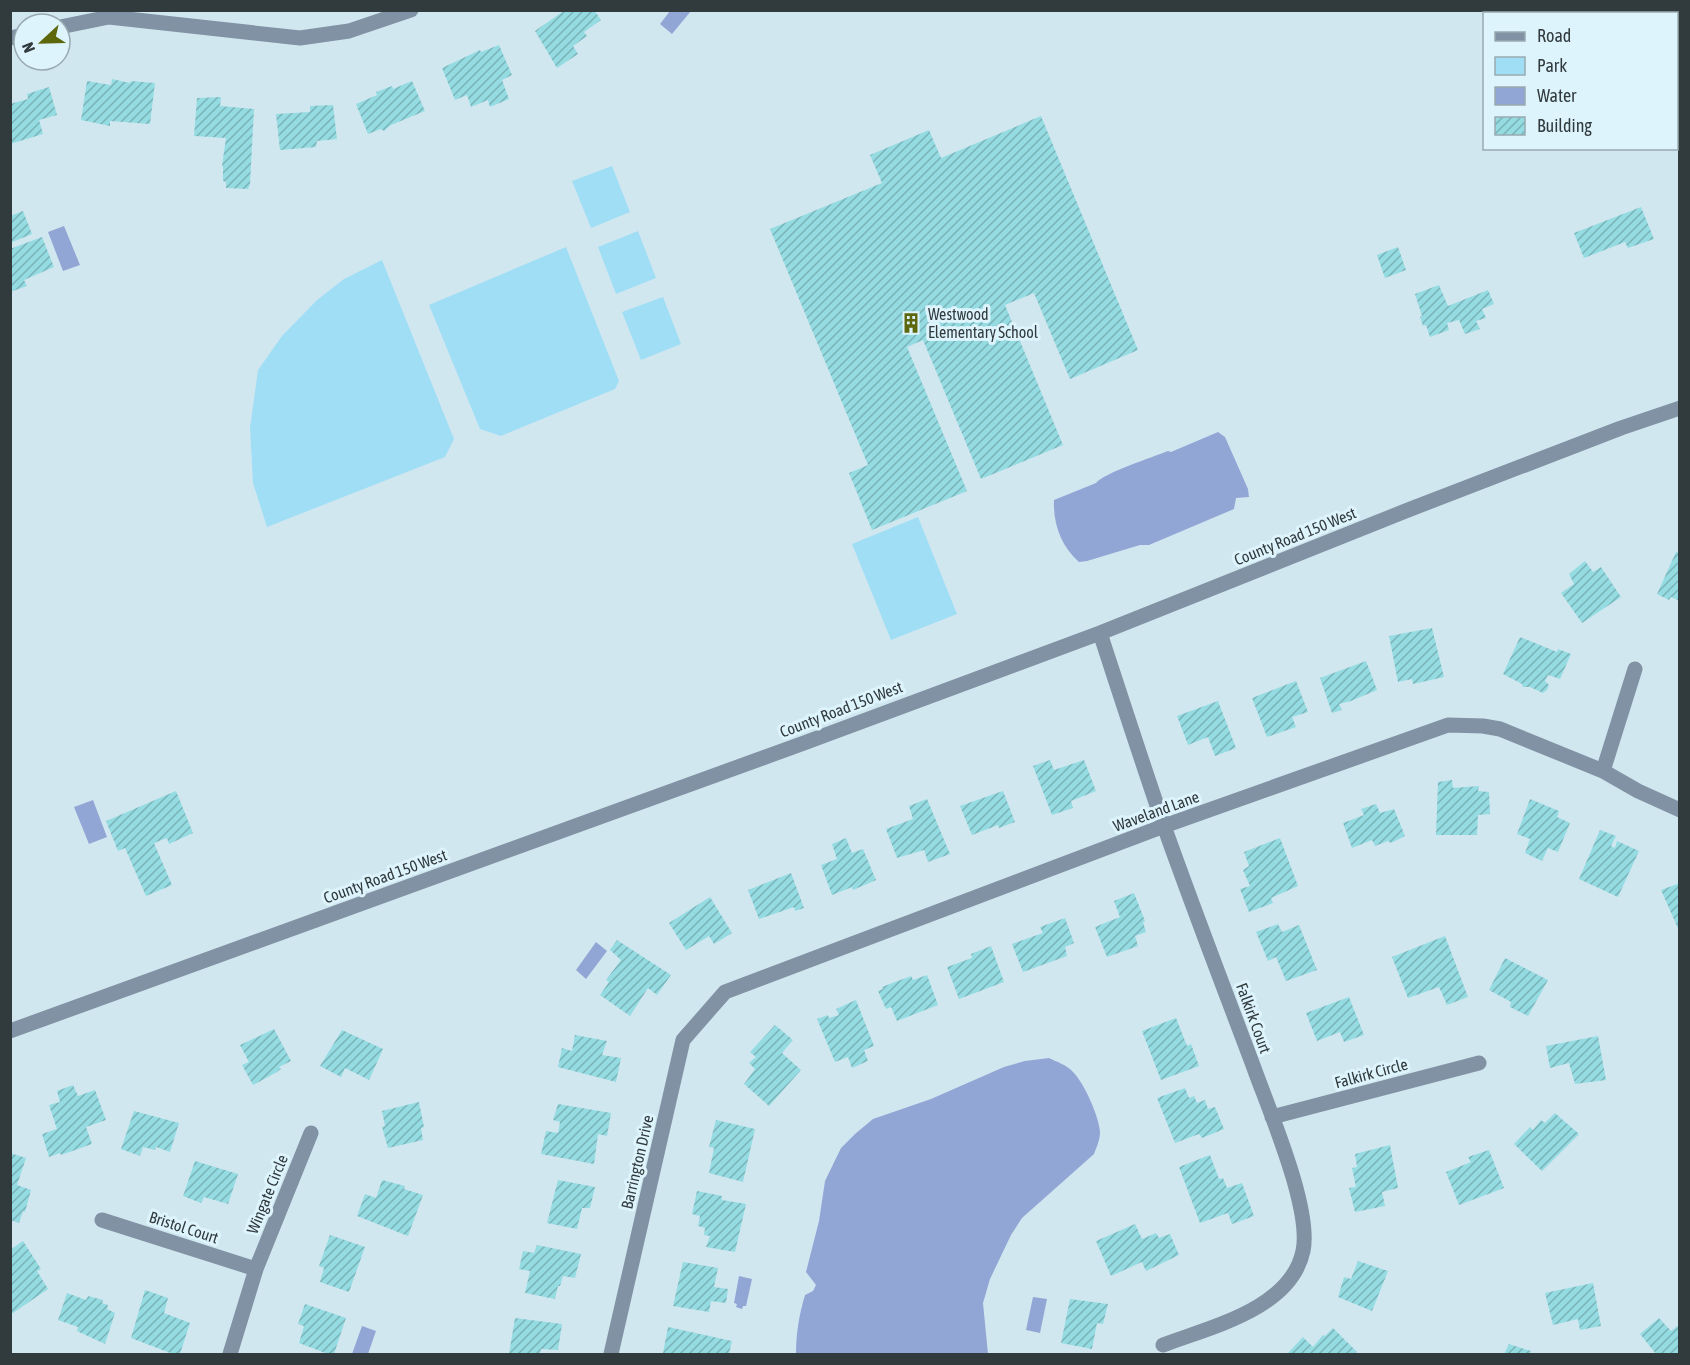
<svg xmlns="http://www.w3.org/2000/svg" width="1690" height="1365" viewBox="0 0 1690 1365" font-family="'Asap Condensed',sans-serif">
<defs>
<pattern id="building-hatch" width="6" height="6" patternUnits="userSpaceOnUse" patternTransform="scale(1.5)"><rect width="6" height="6" fill="#94dce2"/><path d="M-1 1l2-2M0 6l6-6M5 7l2-2" fill="none" stroke="#79b3b8"/></pattern>
</defs>
<rect width="100%" height="100%" fill="#d1e7f0"/>
<path fill="#a0def5" d="M 612,166 L 630,212 L 591,228 L 572,181 Z
M 638,231 L 656,278 L 616,294 L 598,247 Z
M 566,247 L 619,381 L 615,389 L 501,436 L 480,429 L 429,305 Z
M 382,260 L 454,439 L 445,457 L 267,527 L 253,483 L 250,428 L 258,370 L 282,336 L 317,300 L 344,279 Z
M 663,297 L 681,344 L 641,360 L 622,312 Z
M 918,517 L 957,614 L 891,640 L 852,544 Z"/>
<path fill="#92a6d5" d="M 670,11 L 691,11 L 672,34 L 660,24 Z
M 64,226 L 80,265 L 63,271 L 48,232 Z
M 1218,432 L 1225,437 L 1248,489 L 1249,497 L 1236,498 L 1234,509 L 1149,545 L 1140,545 L 1087,561 L 1079,562 C 1061,546 1053,524 1054,500 L 1096,483 C 1104,473 1153,457 1168,451 L 1171,452 Z
M 93,800 L 107,837 L 89,844 L 74,807 Z
M 596,942 L 607,951 L 586,979 L 576,970 Z
M 1049,1058 C 1057,1062 1067,1065 1073,1072 C 1084,1083 1099,1116 1100,1132 C 1100,1140 1097,1146 1094,1154 L 1022,1218 L 1011,1235 L 990,1279 L 983,1303 L 988,1354 L 796,1354 C 796,1333 799,1315 805,1295 L 813,1291 L 816,1285 L 806,1272 L 819,1221 L 825,1181 L 841,1148 L 855,1134 L 873,1119 L 931,1099 L 1004,1067 L 1025,1061 Z
M 739,1276 L 752,1279 L 746,1306 L 743,1306 L 742,1309 L 736,1307 L 737,1304 L 734,1303 Z
M 1033,1297 L 1047,1299 L 1040,1333 L 1026,1330 Z
M 362,1326 L 376,1331 L 368,1354 L 352,1354 Z"/>
<path fill="url(#building-hatch)" d="M 565,10 L 594,10 L 601,20 L 584,32 L 587,36 L 573,46 L 578,54 L 557,68 L 535,31 Z
M 499,45 L 512,75 L 502,80 L 509,99 L 490,107 L 488,100 L 471,107 L 467,95 L 455,100 L 442,68 L 480,50 L 481,52 Z
M 112,79 L 130,83 L 131,81 L 155,83 L 150,124 L 110,121 L 110,126 L 81,120 L 87,81 L 111,85 Z
M 412,81 L 425,111 L 391,125 L 384,131 L 381,129 L 368,134 L 356,104 L 377,95 L 376,92 L 392,86 L 393,89 Z
M 49,87 L 57,115 L 39,120 L 43,134 L 10,144 L 10,104 L 28,99 L 27,94 Z
M 221,97 L 220,106 L 254,109 L 250,184 L 248,189 L 226,188 L 226,182 L 223,181 L 223,166 L 222,166 L 226,138 L 194,136 L 197,98 Z
M 333,105 L 337,139 L 317,141 L 316,147 L 280,150 L 276,114 L 310,112 L 310,106 Z
M 1041,116 L 1138,350 L 1070,379 L 1034,293 L 1005,305 L 1063,445 L 981,479 L 923,340 L 907,347 L 967,491 L 872,530 L 849,473 L 868,465 L 770,229 L 882,183 L 870,155 L 929,130 L 941,158 Z
M 1641,207 L 1654,239 L 1628,248 L 1625,242 L 1584,258 L 1574,233 Z
M 23,211 L 32,234 L 10,243 L 10,216 Z
M 42,237 L 54,267 L 24,280 L 27,286 L 10,292 L 10,249 Z
M 1398,247 L 1406,270 L 1385,278 L 1377,255 Z
M 1439,285 L 1448,306 L 1488,290 L 1494,304 L 1482,309 L 1486,318 L 1476,321 L 1480,329 L 1465,334 L 1459,320 L 1447,323 L 1449,330 L 1430,337 L 1426,325 L 1423,326 L 1420,317 L 1422,316 L 1415,294 Z
M 1676,552 L 1680,553 L 1680,601 L 1671,597 L 1669,600 L 1657,594 Z
M 1585,561 L 1593,572 L 1601,567 L 1621,597 L 1582,623 L 1561,593 L 1574,584 L 1569,574 Z
M 1432,628 L 1444,677 L 1413,684 L 1412,679 L 1398,682 L 1389,636 Z
M 1520,637 L 1557,652 L 1558,649 L 1571,654 L 1560,679 L 1548,675 L 1545,681 L 1549,685 L 1547,690 L 1543,693 L 1530,687 L 1523,687 L 1522,684 L 1503,674 Z
M 1366,661 L 1377,690 L 1351,701 L 1339,704 L 1342,710 L 1332,713 L 1320,678 Z
M 1296,681 L 1308,712 L 1292,717 L 1296,727 L 1267,737 L 1252,698 Z
M 1218,701 L 1236,748 L 1215,756 L 1208,737 L 1188,745 L 1177,716 Z
M 1050,760 L 1054,770 L 1084,760 L 1096,791 L 1071,801 L 1073,808 L 1052,815 L 1033,766 Z
M 1452,780 L 1453,788 L 1479,786 L 1478,791 L 1489,792 L 1490,814 L 1478,815 L 1477,835 L 1436,835 L 1438,782 Z
M 176,791 L 193,833 L 169,844 L 167,838 L 154,843 L 172,885 L 146,896 L 125,848 L 118,851 L 106,821 Z
M 1003,791 L 1015,822 L 999,828 L 998,825 L 972,835 L 960,806 Z
M 927,799 L 950,854 L 928,862 L 924,850 L 897,858 L 886,829 L 913,819 L 909,806 Z
M 1530,799 L 1559,811 L 1557,817 L 1570,823 L 1558,852 L 1548,848 L 1542,861 L 1525,853 L 1530,839 L 1517,834 Z
M 1376,804 L 1380,813 L 1394,809 L 1405,836 L 1391,843 L 1388,841 L 1375,846 L 1372,840 L 1352,848 L 1343,823 L 1364,815 L 1361,809 Z
M 1600,830 L 1616,836 L 1611,846 L 1615,848 L 1617,841 L 1639,851 L 1618,897 L 1579,879 Z
M 846,838 L 852,853 L 863,849 L 876,880 L 853,890 L 852,887 L 832,895 L 821,865 L 837,859 L 832,844 Z
M 1280,838 L 1298,886 L 1271,898 L 1273,903 L 1249,912 L 1240,889 L 1250,886 L 1243,870 L 1249,866 L 1244,852 Z
M 791,873 L 804,908 L 795,911 L 794,907 L 759,919 L 748,890 Z
M 1680,883 L 1680,933 L 1661,890 Z
M 1134,893 L 1145,921 L 1143,922 L 1146,932 L 1135,936 L 1138,946 L 1107,957 L 1095,927 L 1120,917 L 1114,901 Z
M 710,897 L 732,933 L 714,944 L 709,936 L 686,950 L 669,923 Z
M 1065,918 L 1074,943 L 1065,947 L 1067,956 L 1023,972 L 1012,944 L 1043,933 L 1040,927 Z
M 1278,924 L 1282,932 L 1299,925 L 1317,970 L 1286,981 L 1276,957 L 1268,961 L 1256,932 Z
M 1445,936 L 1468,997 L 1447,1005 L 1439,987 L 1408,998 L 1392,957 Z
M 617,940 L 671,975 L 657,995 L 648,988 L 630,1016 L 600,995 L 609,982 L 606,980 L 621,960 L 610,950 Z
M 991,946 L 1004,982 L 959,999 L 947,967 L 972,958 L 971,954 Z
M 1505,958 L 1548,980 L 1528,1016 L 1510,1007 L 1511,1002 L 1489,990 Z
M 927,975 L 938,1005 L 897,1021 L 891,1007 L 886,1009 L 878,991 L 883,989 L 882,987 L 911,976 L 913,980 Z
M 1349,997 L 1364,1035 L 1344,1042 L 1340,1032 L 1317,1041 L 1306,1013 Z
M 856,1000 L 874,1046 L 864,1050 L 868,1061 L 852,1068 L 848,1057 L 835,1062 L 817,1019 L 828,1015 L 829,1018 L 839,1015 L 836,1009 Z
M 1176,1018 L 1187,1046 L 1191,1044 L 1199,1066 L 1161,1080 L 1142,1031 Z
M 775,1025 L 793,1040 L 782,1053 L 801,1070 L 769,1106 L 744,1084 L 755,1069 L 749,1063 L 756,1057 L 750,1052 Z
M 274,1029 L 291,1061 L 279,1067 L 281,1069 L 277,1072 L 253,1085 L 242,1065 L 249,1062 L 240,1045 Z
M 342,1030 L 383,1049 L 369,1080 L 345,1068 L 341,1077 L 320,1066 Z
M 575,1035 L 607,1041 L 602,1055 L 621,1058 L 616,1082 L 558,1067 L 562,1048 L 572,1051 Z
M 1598,1036 L 1606,1080 L 1575,1084 L 1569,1063 L 1550,1068 L 1546,1046 Z
M 73,1085 L 78,1096 L 95,1090 L 106,1120 L 86,1127 L 92,1144 L 61,1155 L 60,1153 L 49,1157 L 42,1134 L 57,1129 L 49,1105 L 60,1102 L 57,1091 Z
M 1185,1088 L 1189,1098 L 1194,1096 L 1197,1103 L 1205,1100 L 1208,1109 L 1215,1107 L 1224,1129 L 1202,1138 L 1199,1134 L 1175,1143 L 1157,1098 Z
M 419,1102 L 424,1127 L 421,1128 L 423,1140 L 388,1148 L 382,1127 L 385,1126 L 382,1111 Z
M 558,1104 L 611,1113 L 607,1136 L 598,1134 L 594,1164 L 541,1154 L 546,1131 L 558,1133 L 560,1122 L 553,1120 Z
M 134,1111 L 179,1123 L 170,1152 L 156,1147 L 155,1150 L 143,1147 L 140,1156 L 121,1149 Z
M 1555,1113 L 1579,1134 L 1542,1171 L 1514,1144 L 1530,1127 L 1533,1130 L 1541,1120 L 1545,1123 Z
M 716,1120 L 755,1129 L 743,1182 L 709,1173 L 714,1148 L 709,1147 Z
M 1390,1145 L 1398,1188 L 1382,1192 L 1385,1206 L 1355,1212 L 1349,1188 L 1356,1187 L 1352,1168 L 1357,1167 L 1355,1154 Z
M 1489,1150 L 1504,1188 L 1459,1205 L 1446,1172 L 1471,1162 L 1468,1157 Z
M 10,1153 L 26,1158 L 17,1185 L 31,1190 L 25,1212 L 23,1211 L 19,1223 L 10,1220 Z
M 1210,1155 L 1219,1179 L 1223,1178 L 1227,1188 L 1242,1183 L 1254,1216 L 1232,1224 L 1228,1213 L 1200,1223 L 1179,1167 Z
M 195,1161 L 238,1174 L 228,1204 L 204,1197 L 201,1203 L 183,1196 Z
M 382,1180 L 405,1186 L 404,1189 L 423,1195 L 408,1236 L 357,1216 L 365,1194 L 376,1198 Z
M 558,1180 L 595,1187 L 590,1208 L 582,1208 L 577,1229 L 547,1223 Z
M 697,1191 L 722,1196 L 722,1200 L 746,1204 L 735,1252 L 706,1247 L 710,1236 L 704,1235 L 705,1228 L 698,1226 L 700,1216 L 692,1214 Z
M 1135,1224 L 1142,1239 L 1156,1233 L 1159,1238 L 1170,1234 L 1179,1255 L 1146,1271 L 1142,1262 L 1111,1276 L 1096,1241 Z
M 330,1235 L 365,1247 L 349,1292 L 320,1282 L 324,1268 L 319,1266 Z
M 23,1241 L 41,1269 L 37,1271 L 48,1289 L 10,1315 L 10,1250 Z
M 537,1245 L 581,1254 L 575,1278 L 563,1276 L 560,1286 L 558,1286 L 555,1299 L 525,1293 L 530,1271 L 519,1269 L 523,1251 L 534,1253 Z
M 1358,1261 L 1388,1271 L 1372,1311 L 1338,1297 L 1344,1277 L 1351,1279 Z
M 683,1262 L 718,1268 L 714,1287 L 728,1289 L 726,1303 L 711,1301 L 709,1312 L 673,1306 Z
M 1593,1283 L 1601,1326 L 1580,1330 L 1578,1319 L 1553,1325 L 1545,1293 Z
M 145,1290 L 168,1298 L 164,1313 L 190,1323 L 180,1354 L 173,1354 L 131,1338 Z
M 67,1293 L 86,1300 L 88,1296 L 103,1300 L 102,1303 L 108,1305 L 107,1309 L 115,1313 L 105,1344 L 77,1331 L 78,1327 L 58,1320 Z
M 1070,1299 L 1108,1304 L 1103,1324 L 1097,1323 L 1092,1349 L 1061,1343 Z
M 305,1304 L 346,1318 L 334,1354 L 328,1354 L 299,1343 L 304,1326 L 298,1324 Z
M 515,1318 L 562,1324 L 558,1350 L 541,1349 L 540,1354 L 509,1354 Z
M 1659,1318 L 1671,1331 L 1680,1324 L 1680,1354 L 1656,1354 L 1640,1334 Z
M 668,1327 L 732,1341 L 729,1354 L 672,1354 L 663,1353 Z
M 1333,1328 L 1357,1352 L 1353,1354 L 1290,1354 L 1288,1353 L 1303,1337 L 1313,1347 L 1323,1335 L 1325,1336 Z
M 1509,1344 L 1531,1351 L 1530,1354 L 1504,1354 Z"/>
<g fill="none" stroke-linecap="round" stroke-linejoin="round">
<path stroke="#8092a3" stroke-width="15" d="M 60,27 L 109,17 L 300,38 L 349,31 L 411,10
M 10,38 L 24,35
M 1100,633 C 1121,697 1142,762 1164,826 C 1193,908 1224,988 1254,1068 C 1269,1110 1312,1209 1303,1251 C 1291,1309 1210,1327 1163,1345
M 1603,771 L 1635,669
M 10,1031 L 804,743 L 1100,633 L 1408,510 L 1621,428 L 1680,408
M 1272,1117 L 1479,1063
M 102,1220 L 256,1269
M 230,1354 L 256,1269 L 311,1133
M 611,1354 L 683,1040 L 725,992 L 1164,826 L 1448,725 L 1483,726 L 1500,729 L 1603,771 L 1638,791 L 1680,810"/>
</g>
<defs>
<g id="building-bare" transform="scale(1.62)"><path d="M-4-6H4V6H1V3H-1V6H-4ZM-2.5-4.3h1.7v1.8h-1.7ZM.8-4.3h1.7v1.8H.8ZM-2.5-1h1.7V.8h-1.7ZM.8-1h1.7V.8H.8Z" fill="#5d670b" stroke="#def4fd" stroke-width="2.5" paint-order="stroke"/></g>
</defs>
<g fill-rule="evenodd">
<use href="#building-bare" x="911" y="323"/>
</g>
<g text-anchor="middle" stroke-width="6" stroke-linejoin="round" paint-order="stroke">
<g font-size="16" fill="#313a3d" stroke="#def4fd" text-anchor="start">
<text x="928" y="320">Westwood<tspan x="928" dy="18">Elementary School</tspan></text>
</g>
<g font-size="16" fill="#313a3d" stroke="#def4fd">
<text transform="translate(1295 536) rotate(-22)" y="6">County Road 150 West</text>
<text transform="translate(841 709) rotate(-21)" y="6">County Road 150 West</text>
<text transform="translate(1156 811) rotate(-20)" y="6">Waveland Lane</text>
<text transform="translate(385 876) rotate(-20)" y="6">County Road 150 West</text>
<text transform="translate(1254 1018) rotate(70)" y="6">Falkirk Court</text>
<text transform="translate(1371 1073) rotate(-15)" y="6">Falkirk Circle</text>
<text transform="translate(637 1162) rotate(-77)" y="6">Barrington Drive</text>
<text transform="translate(267 1194) rotate(-68)" y="6">Wingate Circle</text>
<text transform="translate(184 1227) rotate(18)" y="6">Bristol Court</text>
</g>
</g>
<rect width="1690" height="1365" fill="none" stroke="#313a3d" stroke-width="24"/>
<rect x="1483" y="12" width="195" height="138" fill="#def4fd" stroke="#99aab0" stroke-width="1.5"/>
<rect x="1495" y="32" width="30" height="9" fill="#8092a3" stroke="#99aab0" stroke-width="1.5"/>
<text x="1537" y="42" font-size="18" fill="#313a3d">Road</text>
<rect x="1495" y="57" width="30" height="18" fill="#a0def5" stroke="#99aab0" stroke-width="1.5"/>
<text x="1537" y="72" font-size="18" fill="#313a3d">Park</text>
<rect x="1495" y="87" width="30" height="18" fill="#92a6d5" stroke="#99aab0" stroke-width="1.5"/>
<text x="1537" y="102" font-size="18" fill="#313a3d">Water</text>
<rect x="1495" y="117" width="30" height="18" fill="url(#building-hatch)" stroke="#99aab0" stroke-width="1.5"/>
<text x="1537" y="132" font-size="18" fill="#313a3d">Building</text>
<g transform="translate(42 42) rotate(248)"><circle r="28" fill="#def4fd" stroke="#99aab0" stroke-width="1.5"/>
<path d="M0-4.5L10 22L0 15L-10 22Z" fill="#5d670b"/>
<text y="-9" font-size="16" font-weight="bold" text-anchor="middle" fill="#313a3d">N</text>
</g>
</svg>
